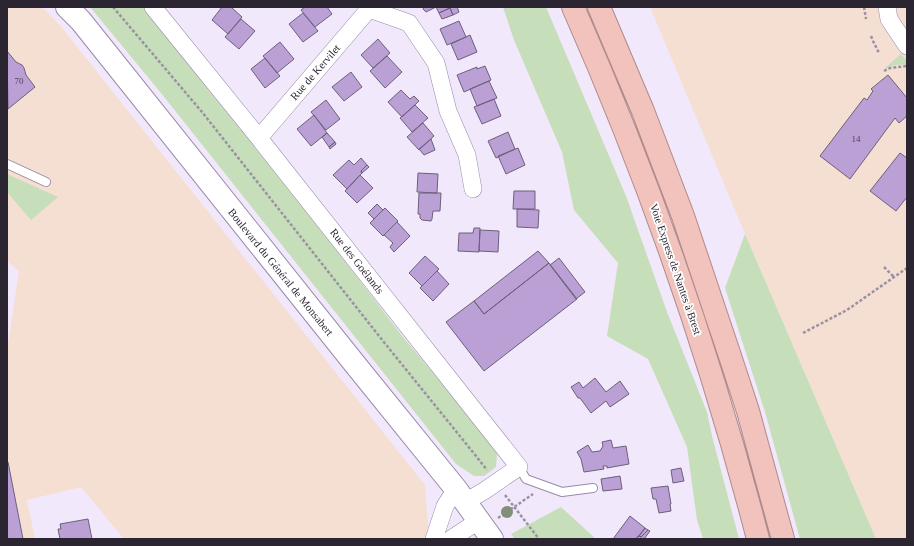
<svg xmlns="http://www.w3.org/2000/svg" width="914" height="546" viewBox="0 0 914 546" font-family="Georgia,serif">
<rect width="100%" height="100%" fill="#f2e8fc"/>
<path fill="#f5ded2" d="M 7,7 L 42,7 L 59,24 L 425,485 L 428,527 L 438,539 L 124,539 L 81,487 L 27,500 L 35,539 L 7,539 L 7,351 L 19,271 L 7,261 Z
M 650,7 L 907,7 L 907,539 L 876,539 L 745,234 Z"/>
<path fill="#c6deb9" d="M 90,7 L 144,7 L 172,40 L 209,91 L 294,195 L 403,337 L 489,440 L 497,454 L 496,467 L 484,476 L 474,476 L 456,464 L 161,93 Z
M 503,7 L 546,7 L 626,196 L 667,312 L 707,412 L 712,436 L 739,539 L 703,539 L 697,520 L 687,447 L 648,359 L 607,336 L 618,263 L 574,210 L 562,152 L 514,40 Z
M 901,54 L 907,61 L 907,65 C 899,64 893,64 886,69 L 885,68 Z
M 7,174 L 58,197 L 31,220 L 7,192 Z
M 745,234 L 876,539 L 800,539 L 765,412 L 725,288 Z
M 561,507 L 596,539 L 515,539 L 511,534 Z"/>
<path fill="#baa0d4" stroke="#6d607b" d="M 222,7 L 231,7 L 242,17 L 228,34 L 212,20 Z
M 305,7 L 327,7 L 332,14 L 315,27 L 301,10 Z
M 424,7 L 457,7 L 459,12 L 453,15 L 450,8 L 439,13 L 436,7 L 426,12 L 423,9 Z
M 450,8 L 453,15 L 442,19 L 439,13 Z
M 303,13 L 318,31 L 303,42 L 289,24 Z
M 241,19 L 255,31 L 239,49 L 225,37 Z
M 459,21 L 466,37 L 447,45 L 440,29 Z
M 470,35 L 477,52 L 458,60 L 451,44 Z
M 378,39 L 390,53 L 373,68 L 361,55 Z
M 280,42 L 294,59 L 277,73 L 263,56 Z
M 7,51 L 16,62 L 22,65 L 24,68 L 26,75 L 35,87 L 8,109 Z
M 387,56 L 402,72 L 385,88 L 370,71 Z
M 265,58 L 280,76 L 265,88 L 251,69 Z
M 485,66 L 491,80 L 464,92 L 457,75 L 477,67 L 477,69 Z
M 351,72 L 362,87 L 344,101 L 332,87 Z
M 888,75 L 907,98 L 907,116 L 899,123 L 895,118 L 850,179 L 820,156 L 864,98 L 867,100 L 873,91 L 871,89 Z
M 489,81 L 497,98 L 477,106 L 470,89 Z
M 401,90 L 410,99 L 414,96 L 419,101 L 402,117 L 388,102 Z
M 494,99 L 501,116 L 482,124 L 474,107 Z
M 326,100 L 340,119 L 326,130 L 311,112 Z
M 415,105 L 428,118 L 412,132 L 400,118 Z
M 314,115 L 327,133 L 311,146 L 297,129 Z
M 423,123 L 434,136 L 419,150 L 407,137 Z
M 508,132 L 515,149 L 496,158 L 488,141 Z
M 327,133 L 335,142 L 329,147 L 322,137 Z
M 431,139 L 435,150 L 424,155 L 419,149 Z
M 335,142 L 336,144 L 330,149 L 329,147 Z
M 518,148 L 525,165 L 506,174 L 498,156 Z
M 900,153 L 907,158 L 907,197 L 896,211 L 870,191 Z
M 361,158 L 367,165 L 361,171 L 362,173 L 347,189 L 333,175 L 349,160 L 354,165 Z
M 367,165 L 369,167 L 362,173 L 361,171 Z
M 418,173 L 438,174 L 437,193 L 417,192 Z
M 360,175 L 373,188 L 357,203 L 345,191 Z
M 514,191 L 535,191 L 535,209 L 513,209 Z
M 419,193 L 441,193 L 440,211 L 433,211 L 432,219 L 431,221 L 422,220 L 420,218 L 420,214 L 418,214 Z
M 377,204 L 383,210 L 374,219 L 368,213 Z
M 385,208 L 398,221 L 383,236 L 370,223 Z
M 517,209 L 539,210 L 538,228 L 517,227 Z
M 397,222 L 410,236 L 394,252 L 390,247 L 393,243 L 384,235 Z
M 474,228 L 480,228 L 479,252 L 458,251 L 459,233 L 473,233 Z
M 480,230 L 499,231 L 498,252 L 479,251 Z
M 538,251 L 549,263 L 484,314 L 474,301 Z
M 425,256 L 439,269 L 422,286 L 409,273 Z
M 559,258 L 585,292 L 576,299 L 550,265 Z
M 549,263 L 577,299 L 484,371 L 446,322 L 474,301 L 484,314 Z
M 437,271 L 449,284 L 433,301 L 420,288 Z
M 595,378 L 606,392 L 620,381 L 629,394 L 610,407 L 606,401 L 591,413 L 580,398 L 578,398 L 571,387 L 579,382 L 583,388 Z
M 611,440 L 613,448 L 626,446 L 629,464 L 607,468 L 607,466 L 603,466 L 604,469 L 584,472 L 581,459 L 577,452 L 588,445 L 592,452 L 600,451 L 603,446 L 602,442 Z
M 7,462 L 8,462 L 23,539 L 7,539 Z
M 681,468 L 684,481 L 673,483 L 671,470 Z
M 620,476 L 622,489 L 603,491 L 601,479 Z
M 668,486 L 671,504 L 670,504 L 671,511 L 659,513 L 656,499 L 653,499 L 651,488 Z
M 630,516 L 645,528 L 639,536 L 638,536 L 636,539 L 613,539 Z
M 88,519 L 92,539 L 60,539 L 58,529 L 61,529 L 60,524 Z
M 645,528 L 648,530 L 641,537 L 639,536 Z
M 648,530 L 650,531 L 644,539 L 636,539 L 638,536 L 641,537 Z"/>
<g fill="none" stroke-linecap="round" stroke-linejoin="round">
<g stroke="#998ba8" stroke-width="10">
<path id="lane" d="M 7,164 L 46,182
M 519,467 L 526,479 L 562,492 L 593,488"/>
</g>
<g stroke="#998ba8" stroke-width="18">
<path id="street" d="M 153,7 L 259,138 L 519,467 L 484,491 L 465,502
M 887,7 L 889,19 L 907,46
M 369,9 L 409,23 L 436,63 L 448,111 L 467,155 L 473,189
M 259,138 L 369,9 L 367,7
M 434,539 L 445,506 L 456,489
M 451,539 L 478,521"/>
</g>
<g stroke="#998ba8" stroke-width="24">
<path id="secondary" d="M 67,7 L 81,21 L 354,363 L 456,489 L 492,539"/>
</g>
<g stroke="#ac8b8c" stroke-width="24">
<path id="highway" d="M 573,7 C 649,179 711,357 758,539
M 599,7 L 643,111 L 683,216 L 730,356 L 748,411 L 783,539"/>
</g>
<path stroke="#9a92a2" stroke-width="2.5" stroke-dasharray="3 2" stroke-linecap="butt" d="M 113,7 L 202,112 L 383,341 L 476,456 L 487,470
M 864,7 L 866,19
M 871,36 L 873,41 L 879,53
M 884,71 L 890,68 L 907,66
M 884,267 L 894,277
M 803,333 L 847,310 L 907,268
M 505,495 L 539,539
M 498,518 L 533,494"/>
<use href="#lane" stroke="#fff" stroke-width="8"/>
<use href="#street" stroke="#fff" stroke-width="17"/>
<use href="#secondary" stroke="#fff" stroke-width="22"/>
<use href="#highway" stroke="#f2c2bd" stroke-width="22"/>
</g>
<circle fill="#838f7b" cx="507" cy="512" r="6"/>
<g text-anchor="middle" stroke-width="3.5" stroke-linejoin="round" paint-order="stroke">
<g font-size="9" fill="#4f445a">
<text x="19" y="84">70</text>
<text x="856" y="142">14</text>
</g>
<g font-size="11" fill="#2b2531" stroke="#fff">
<text transform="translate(315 72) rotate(-49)" y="4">Rue de Kervilet</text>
<text transform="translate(357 261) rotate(52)" y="4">Rue des Goélands</text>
<text transform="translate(676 269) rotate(71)" y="4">Voie Express de Nantes à Brest</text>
<text transform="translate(281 272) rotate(51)" y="4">Boulevard du Général de Monsabert</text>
</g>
</g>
<rect width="914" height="546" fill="none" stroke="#2b2531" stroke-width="16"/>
</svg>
